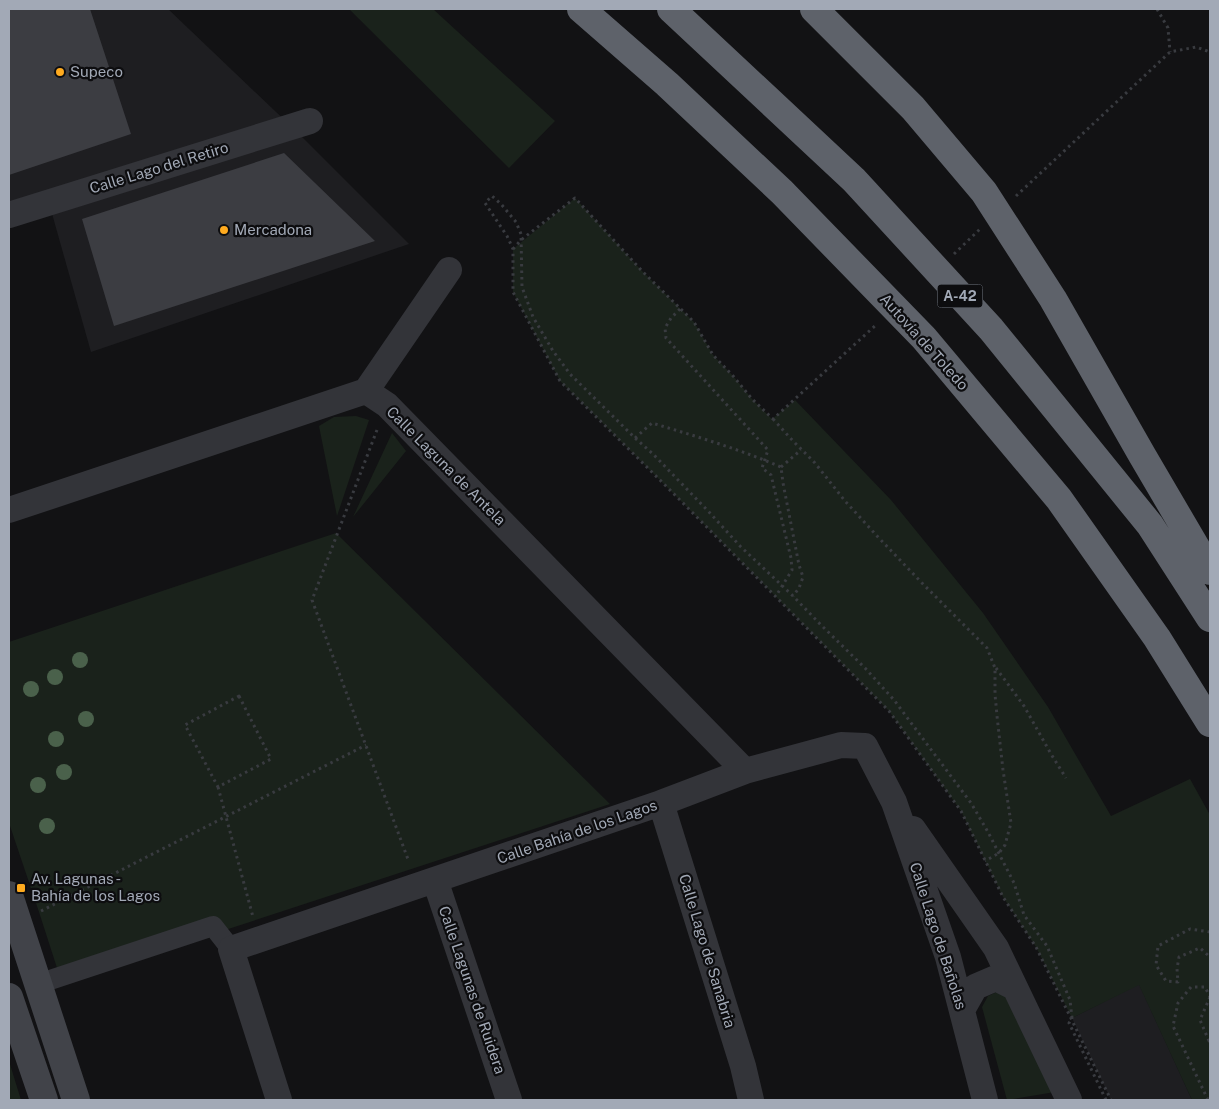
<svg xmlns="http://www.w3.org/2000/svg" width="1219" height="1109" viewBox="0 0 1219 1109" font-family="'Public Sans',sans-serif">
<rect width="100%" height="100%" fill="#121214"/>
<path fill="#1e1e21" d="M 9,9 L 168,9 L 296,131 L 409,244 L 91,352 L 49,203 L 9,215 Z
M 1139,984 L 1192,1100 L 1111,1100 L 1072,1018 Z"/>
<path fill="#1a221b" d="M 349,9 L 433,9 L 555,121 L 509,168 Z
M 575,198 L 642,271 L 694,322 L 713,355 L 734,377 L 752,399 L 772,419 L 795,400 L 891,500 L 983,613 L 1048,707 L 1111,816 L 1190,779 L 1210,815 L 1210,1100 L 1192,1100 L 1139,985 L 1072,1018 L 1036,947 L 1003,897 L 961,811 L 889,711 L 671,491 L 560,381 L 513,292 L 513,249 Z
M 356,416 L 369,420 L 337,516 L 319,426 L 334,417 Z
M 392,433 L 406,451 L 353,517 Z
M 336,533 L 610,804 L 216,933 L 58,971 L 39,912 L 9,823 L 9,642 Z
M 997,992 L 1006,995 L 1055,1092 L 1007,1100 L 982,1007 L 988,996 Z
M 9,1061 L 21,1100 L 9,1100 Z"/>
<path fill="#3c3d42" d="M 9,9 L 90,9 L 131,134 L 9,175 Z
M 284,153 L 375,241 L 114,326 L 82,219 Z"/>
<g fill="none" stroke-linecap="round" stroke-linejoin="round">
<path stroke="#393b40" stroke-width="3" stroke-dasharray="2.5 4" stroke-linecap="butt" d="M 1157,9 L 1168,28 L 1170,52
M 1016,196 L 1170,52 L 1196,47 L 1210,52
M 513,249 L 521,240 L 575,198 L 642,271 L 694,322 L 713,355 L 734,377 L 752,399 L 773,419 L 877,324
M 954,254 L 980,229
M 680,309 L 671,318 L 665,328 L 666,338 L 768,450 L 762,468 L 771,475 L 791,558 L 792,570 L 776,596
M 773,419 L 793,441 L 815,463 L 845,501 L 878,537 L 921,582 L 987,648 L 995,668 L 995,694 L 997,716 L 1003,770 L 1011,823 L 1005,845 L 999,853 L 985,861
M 377,430 L 312,600 L 409,862
M 635,438 L 652,423 C 695,436 739,449 781,467 L 783,483 L 799,565 L 803,577 L 799,588 L 793,596
M 781,467 L 801,450
M 996,668 L 1024,706 L 1051,754 L 1066,778
M 239,696 L 271,759 L 218,787 L 185,725 Z
M 218,787 L 253,917
M 41,911 L 366,745
M 1210,932 L 1190,929 L 1158,946 L 1156,965 L 1166,981 L 1178,982 L 1177,969 L 1179,957 L 1200,948 L 1210,957
M 1210,997 L 1200,1020 L 1209,1041 L 1210,1041
M 1106,1100 L 1069,1023 L 1072,1018 L 1070,1000 L 1047,946 L 1024,915 L 1014,883 L 988,832 L 971,803 L 894,700 L 865,668 L 821,625 L 793,596 L 740,546 L 709,512 L 653,454 L 635,438 L 570,374 L 553,351 L 533,317 L 522,287 L 521,234 L 516,222 L 501,204 L 492,196 L 485,203 L 507,236 L 513,249 L 513,292 L 560,381 L 671,491 L 889,711 L 961,811 L 1003,897 L 1036,947 L 1111,1100
M 1208,1100 L 1173,1026 L 1178,1003 L 1191,987 L 1205,987 L 1210,997"/>
<path stroke="#333439" stroke-width="20" d="M 38,984 L 213,926 L 231,949"/>
<path stroke="#333439" stroke-width="26" d="M 9,215 L 310,121
M 366,391 L 449,270
M 9,510 L 366,391 L 387,405 L 745,771
M 661,803 L 743,1066 L 751,1100
M 913,829 L 996,948 L 1069,1100
M 435,880 L 509,1100
M 962,1010 L 975,987 L 996,978 L 1014,987
M 279,1100 L 231,949 L 661,803 L 745,771 L 841,745 L 865,746 L 894,802 L 948,957 L 985,1100"/>
<path stroke="#414349" stroke-width="28" d="M 9,895 L 76,1100
M 9,997 L 44,1100"/>
<path stroke="#5e626a" stroke-width="28" d="M 581,9 L 667,84 L 782,192 L 924,338 L 1059,499 L 1157,638 L 1210,723
M 671,9 L 854,180 L 991,329 L 1150,525 L 1210,618
M 814,9 L 913,108 L 984,192 L 1053,299 L 1142,455 L 1210,571"/>
</g>
<g fill="#4a614b">
<circle cx="80" cy="660" r="8"/>
<circle cx="55" cy="677" r="8"/>
<circle cx="31" cy="689" r="8"/>
<circle cx="86" cy="719" r="8"/>
<circle cx="56" cy="739" r="8"/>
<circle cx="64" cy="772" r="8"/>
<circle cx="38" cy="785" r="8"/>
<circle cx="47" cy="826" r="8"/>
</g>
<g fill="#ffab1f" stroke="#0d0d0f" stroke-width="2">
<circle cx="60" cy="72" r="5"/>
<circle cx="224" cy="230" r="5"/>
<rect x="16" y="883" width="10" height="10" rx="2.5"/>
</g>
<g text-anchor="middle" stroke-width="4.5" stroke-linejoin="round" paint-order="stroke">
<rect fill="#0d0d0f" stroke="#757a84" stroke-width="1" x="937.5" y="284.5" width="45" height="23" rx="4"/>
<g font-size="14" font-weight="bold" fill="#a2a9b6">
<text x="960" y="301">A-42</text>
</g>
<g font-size="15" fill="#a2a9b6" stroke="#0d0d0f" text-anchor="start">
<text x="70" y="77">Supeco</text>
<text x="234" y="235">Mercadona</text>
<text x="31" y="884">Av. Lagunas -<tspan x="31" dy="17">Bahía de los Lagos</tspan></text>
</g>
<g font-size="15" fill="#a2a9b6" stroke="#0d0d0f">
<text transform="translate(159 168) rotate(-17)" y="5">Calle Lago del Retiro</text>
<text transform="translate(924 342) rotate(48)" y="5">Autovía de Toledo</text>
<text transform="translate(446 466) rotate(45)" y="5">Calle Laguna de Antela</text>
<text transform="translate(577 832) rotate(-19)" y="5">Calle Bahía de los Lagos</text>
<text transform="translate(938 936) rotate(72)" y="5">Calle Lago de Bañolas</text>
<text transform="translate(707 951) rotate(73)" y="5">Calle Lago de Sanabria</text>
<text transform="translate(472 990) rotate(71)" y="5">Calle Lagunas de Ruidera</text>
</g>
</g>
<rect width="1219" height="1109" fill="none" stroke="#a2a9b6" stroke-width="20"/>
</svg>
